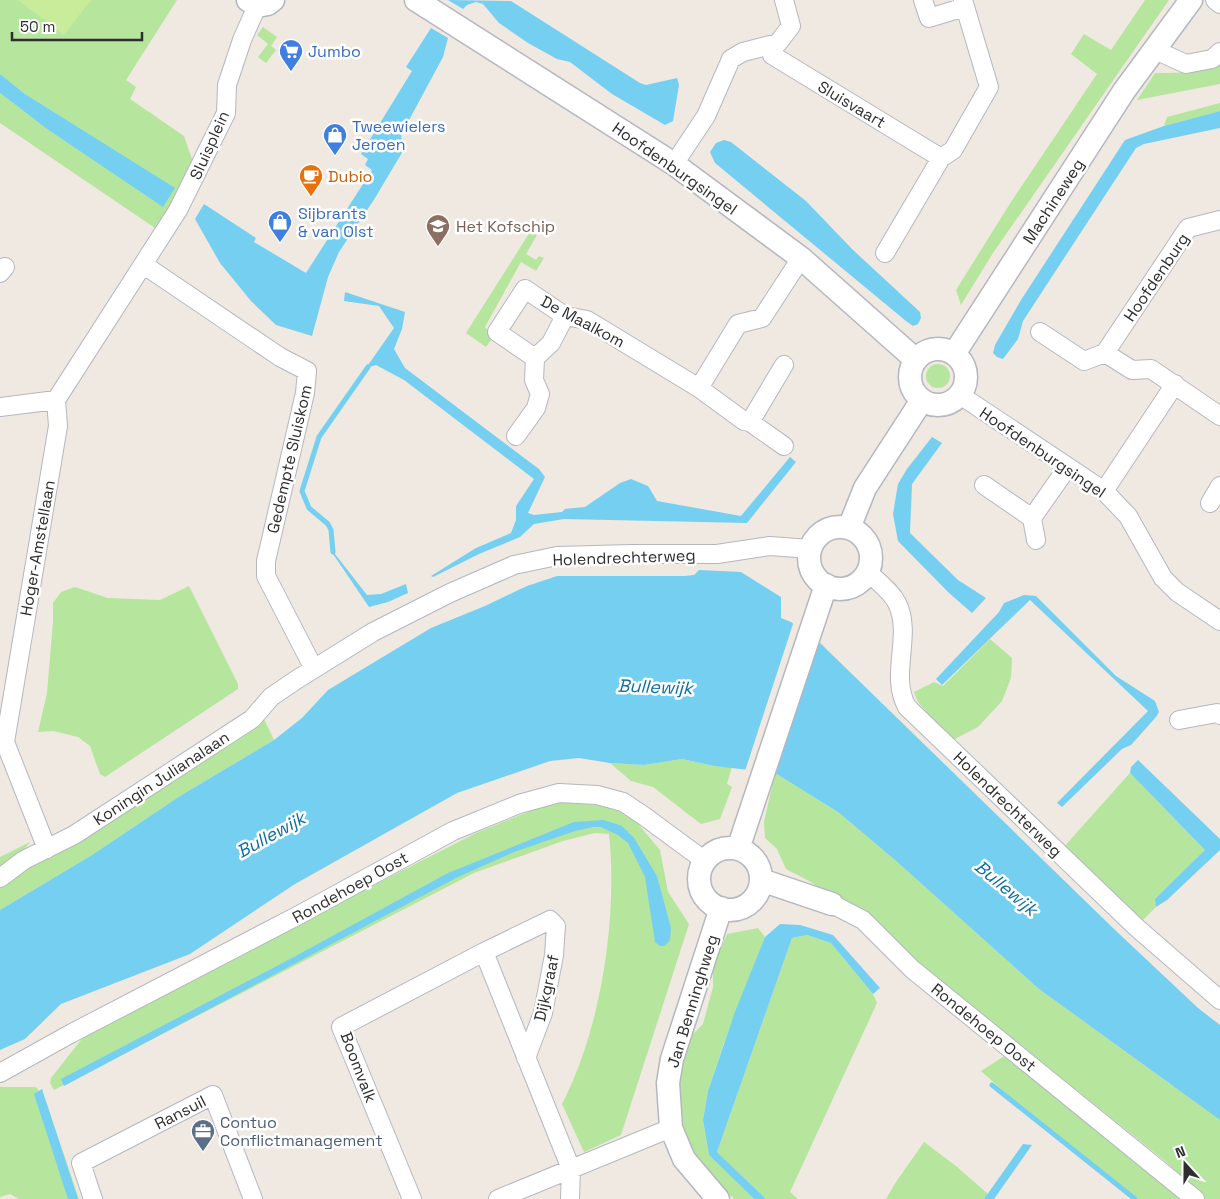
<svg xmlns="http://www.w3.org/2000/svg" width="1220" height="1199" viewBox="0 0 1220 1199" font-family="'Space Grotesk',sans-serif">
<rect width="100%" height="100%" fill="#efe9e1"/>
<path fill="#b6e59e" d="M 0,0 L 177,0 L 126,80 L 136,87 L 130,99 L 184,136 L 194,165 L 158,230 L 0,123 L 0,93 L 47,129 L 163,206 L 174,188 L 25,94 L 0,74 Z
M 1145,0 L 1169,0 L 993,253 L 961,305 L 956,290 L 1011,202 L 1097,74 L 1071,54 L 1084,34 L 1111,50 Z
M 263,27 L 277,37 L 271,46 L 276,50 L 266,63 L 258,57 L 268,44 L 257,35 Z
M 1220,61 L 1220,84 L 1137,100 L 1155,73 C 1181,73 1197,73 1220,61 Z
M 1220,103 L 1220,111 L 1164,126 L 1167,117 Z
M 530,232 L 537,235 L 526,254 L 536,260 L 539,256 L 544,258 L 536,271 L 521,262 L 485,327 L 494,336 L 486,347 L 466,333 Z
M926 376a12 12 0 1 1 24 0a12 12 0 1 1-24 0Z
M 189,586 L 238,684 L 238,689 L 105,777 L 100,774 L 90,746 L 78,737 L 53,731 L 38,732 L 47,693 L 53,622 L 53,603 L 61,592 L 75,587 L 108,598 L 160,600 Z
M 990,639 L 1012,658 L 1011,678 L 1002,701 L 978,727 L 951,741 L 918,702 L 914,692 L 934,682 L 943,686 Z
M 264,719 L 274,740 L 180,796 L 92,855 L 0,910 L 0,885 L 251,731 Z
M 682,759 L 714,766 L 732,767 L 727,784 L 732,787 L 720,819 L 701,824 L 653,787 L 631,781 L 610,763 L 644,765 Z
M 775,773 L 838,812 L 895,860 L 1039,989 L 1220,1120 L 1220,1199 L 1206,1199 L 1164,1160 L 916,962 L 866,911 L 825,892 L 811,882 L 786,869 L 777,849 L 765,838 L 764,822 Z
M 1130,773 L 1206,851 L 1155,899 L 1156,907 L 1139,924 L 1062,849 Z
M 558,800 L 611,807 L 634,819 L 660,850 L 668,892 L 689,924 L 621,1135 L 584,1152 L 562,1104 C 601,1029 618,917 609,834 L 595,833 L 563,841 L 474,873 L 54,1090 L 50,1083 L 51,1078 L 88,1031 L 476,833 Z
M 30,842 C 26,849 7,864 0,870 L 0,857 Z
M 758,928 L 765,937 L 724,1043 L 708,1091 L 703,1120 L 709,1155 L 754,1199 L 734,1199 L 698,1159 L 686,1136 L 681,1115 L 679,1090 L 679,1066 L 689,1038 L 703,1024 L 713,987 L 713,965 L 727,934 Z
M 807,935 L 831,943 L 873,994 L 877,1003 L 790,1192 L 798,1199 L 766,1199 L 717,1152 L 792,938 Z
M 1006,1055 L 1182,1199 L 1135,1199 L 1042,1125 L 981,1071 Z
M 0,1087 L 36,1087 L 45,1099 L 79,1199 L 19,1199 L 10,1194 L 0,1197 Z
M 924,1142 L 956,1166 L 988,1194 L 984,1199 L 886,1199 L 896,1182 Z"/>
<path fill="#c9ec9a" d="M 18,0 L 91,0 L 64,35 Z"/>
<path fill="#75cff0" d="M 448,0 L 511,1 L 640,83 L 646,85 L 677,78 L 679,85 L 673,121 L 665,125 L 612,94 L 570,62 L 557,59 L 528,43 L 499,23 L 483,4 L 476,2 L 467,5 L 463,9 Z
M 431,28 L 448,38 L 443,57 L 401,135 L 403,151 L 375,198 L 339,252 L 328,277 L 312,336 L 276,325 L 251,301 L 220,263 L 195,219 L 204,204 L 256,238 L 254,242 L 306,273 L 372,170 L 365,165 L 368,159 L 361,154 L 412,71 L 406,67 Z
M 0,74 L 25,94 L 175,188 L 163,207 L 47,129 L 0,93 Z
M 1220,111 L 1220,128 L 1144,144 L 1136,148 L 1023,321 L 1018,339 L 1003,359 L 997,357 L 993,353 L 995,345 L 1021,300 L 1125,140 L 1164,126 Z
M 724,140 L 731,142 L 806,201 L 852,249 L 920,312 L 921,318 L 918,324 L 913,326 L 906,321 L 715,163 L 710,152 L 716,143 Z
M 345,292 L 405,312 L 402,329 L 394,349 L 405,368 L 539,469 L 545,477 L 528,513 L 534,515 L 562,512 L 565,509 L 585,507 L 620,483 L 631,479 L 648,486 L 657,501 L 741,516 L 790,457 L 796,462 L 747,523 L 564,519 L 534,524 L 520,537 L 479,554 L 433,577 L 431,576 L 476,548 L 511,533 L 516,520 L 516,506 L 534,479 L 404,380 L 376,365 L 366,368 L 394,328 L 379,306 L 344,301 Z
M 932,437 L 942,443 L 912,484 L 910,533 L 958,580 L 986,598 L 972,613 L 949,593 L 898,541 L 893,514 L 898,484 L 907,469 Z
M 331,551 L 335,554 L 367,595 L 381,594 L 406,584 L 408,593 L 388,602 L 369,607 Z
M 699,570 L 741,572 L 781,597 L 781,618 L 791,622 L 817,640 L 1114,929 L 1198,1008 L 1220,1025 L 1220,1120 L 1039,989 L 895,860 L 838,812 L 775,773 L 714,766 L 682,759 L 644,765 L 610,763 L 579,758 L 550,761 L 457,793 L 295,884 L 190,954 L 61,1004 L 25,1039 L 0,1050 L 0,910 L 92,855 L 180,796 L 274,740 L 302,718 L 328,690 L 431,628 L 485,606 L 527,586 L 557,576 L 685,576 L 694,575 Z
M 1024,595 L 1036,596 L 1116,676 L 1155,701 L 1159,712 L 1156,717 L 1131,745 L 1122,749 L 1062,807 L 1057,803 L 1148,711 L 1030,600 L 942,685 L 936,679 L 999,612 L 1004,603 Z
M 1138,760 L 1220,839 L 1220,850 L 1167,900 L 1156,907 L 1155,899 L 1205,850 L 1130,773 L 1131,767 Z
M 604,820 L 622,826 L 634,838 L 657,876 L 671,928 L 670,940 L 665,946 L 660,946 L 655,942 L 645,877 L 628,843 L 618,835 L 601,827 L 593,827 L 575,831 L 514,852 L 458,877 L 64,1086 L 61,1079 L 292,958 L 448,873 L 574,822 Z
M 780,924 L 800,925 L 833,935 L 880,988 L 873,994 L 831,943 L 807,935 L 792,938 L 717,1152 L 766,1199 L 754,1199 L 709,1155 L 703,1120 L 708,1091 L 735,1012 L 765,937 Z
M 42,1089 L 78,1199 L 68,1199 L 34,1094 Z
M 1023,1144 L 1032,1145 L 994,1199 L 984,1199 Z"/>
<path fill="#efe9e1" d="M 794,621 L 820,639 L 775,776 L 745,771 Z"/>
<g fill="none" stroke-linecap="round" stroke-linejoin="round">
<path stroke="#75cff0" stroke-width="5" d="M 333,552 L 331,530 L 328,524 L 309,508 L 302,491 L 319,437 L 368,367
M 992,1085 L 1135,1199"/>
<g stroke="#b4b7c1" stroke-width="20">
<path id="minor" d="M 923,0 L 929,18 L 965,7
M 1215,0 L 1220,4
M 770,45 L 772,55 L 941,158
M 1155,50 L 1186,64 L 1212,59 L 1220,52
M 674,164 L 706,116 L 731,59 L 743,52 L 778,43 L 791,26 L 784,0
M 885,253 L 941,158 L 953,150 L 989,87 L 963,0
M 144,265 L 280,357 L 307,371 L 305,393 L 266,561 L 266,576 L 314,669
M 0,273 L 5,267
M 1040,332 L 1084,361 L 1105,353 L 1132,370 L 1151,369 L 1220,416
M 1105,353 L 1188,228 L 1220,220
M 535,358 L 497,332 L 525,289 L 565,316 L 587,320 L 699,388 L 744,421 L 750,422 L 784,446
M 699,388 L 738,324 L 762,318 L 801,258
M 960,395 L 1104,491 L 1128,516 L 1163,578 L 1177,592 L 1220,621
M 0,407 L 56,400
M 750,422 L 784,365
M 516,436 L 536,408 L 540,394 L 534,380 L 535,358 L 551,343 L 565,316
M 984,485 L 1032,518 L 1067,468
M 1104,491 L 1175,384
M 1210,503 L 1220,486
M 1032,518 L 1036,540
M 868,572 C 878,582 891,591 897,603 C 913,635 889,675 907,707 L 1136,927 L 1220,1000
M 1179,720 L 1217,713 L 1220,715
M 47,849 L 5,742 L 58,426 L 56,400 L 178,210 L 226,113 L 227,85 L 242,40 L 257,6
M 0,878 L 24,860 L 74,835 L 252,719 L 271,697 L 296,680 L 373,632 L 450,593 L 514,565 L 557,556 L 632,554 L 717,554 L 770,546 L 810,549
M 832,904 L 863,920 L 912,969 L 1195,1199
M 484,952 L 550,920 L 556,926 L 554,955 L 543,1013 L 526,1058
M 0,1073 L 72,1033 L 297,916 L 453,831 L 519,804 L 559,793 L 597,795 L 623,802 L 644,816 L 705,861
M 93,1199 L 81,1163 L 213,1095 L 253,1199
M 412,1199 L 341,1027 L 484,952 L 571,1169 L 570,1199
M 498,1199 L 671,1128"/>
</g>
<g stroke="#b4b7c1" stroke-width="25">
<path id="tertiary" d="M 248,0 L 257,6 L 268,4 L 273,0
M 416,0 L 674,164 L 801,258 L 916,360
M910 377a28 28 0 1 1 56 0a28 28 0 1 1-56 0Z
M 954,354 L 1124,91 L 1191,0
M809 558a31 31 0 1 1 62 0a31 31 0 1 1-62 0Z
M 849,528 L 865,488 L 922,400
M699 879a31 31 0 1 1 62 0a31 31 0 1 1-62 0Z
M 738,849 L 826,585
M 761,880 L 832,904
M 718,1199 L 684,1159 L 671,1128 L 668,1083 L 672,1059 L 721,908"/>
</g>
<use href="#minor" stroke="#fff" stroke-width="18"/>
<use href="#tertiary" stroke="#fff" stroke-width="22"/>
</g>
<defs>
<g id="supermarket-pin" transform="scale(1.25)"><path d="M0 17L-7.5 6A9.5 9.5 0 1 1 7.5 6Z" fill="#3f7fe0" stroke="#fff"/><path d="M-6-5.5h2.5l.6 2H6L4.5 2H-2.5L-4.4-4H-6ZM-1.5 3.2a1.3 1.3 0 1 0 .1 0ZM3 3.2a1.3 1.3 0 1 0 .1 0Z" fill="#fff"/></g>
<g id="shop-pin" transform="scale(1.25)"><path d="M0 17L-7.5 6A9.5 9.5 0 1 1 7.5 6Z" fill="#3f7fe0" stroke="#fff"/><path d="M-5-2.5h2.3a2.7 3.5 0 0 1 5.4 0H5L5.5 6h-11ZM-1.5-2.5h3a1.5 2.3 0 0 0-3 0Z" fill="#fff"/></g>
<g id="cafe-pin" transform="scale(1.25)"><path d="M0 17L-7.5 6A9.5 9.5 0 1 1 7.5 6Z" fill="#e8710a" stroke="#fff"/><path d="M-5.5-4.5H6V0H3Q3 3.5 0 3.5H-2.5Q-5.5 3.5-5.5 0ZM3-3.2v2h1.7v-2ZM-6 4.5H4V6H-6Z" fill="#fff"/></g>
<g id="school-pin" transform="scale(1.25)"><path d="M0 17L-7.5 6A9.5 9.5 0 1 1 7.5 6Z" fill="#8d6e63" stroke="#fff"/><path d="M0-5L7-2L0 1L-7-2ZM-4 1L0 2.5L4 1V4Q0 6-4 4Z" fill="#fff"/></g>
<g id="office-pin" transform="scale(1.25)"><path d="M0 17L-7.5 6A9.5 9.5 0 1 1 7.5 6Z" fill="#5c6f8a" stroke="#fff"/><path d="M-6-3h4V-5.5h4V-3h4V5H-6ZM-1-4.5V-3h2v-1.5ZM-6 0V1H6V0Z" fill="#fff"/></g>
</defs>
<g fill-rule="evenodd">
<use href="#supermarket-pin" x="291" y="51"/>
<use href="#shop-pin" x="335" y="135"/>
<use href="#cafe-pin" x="311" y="176"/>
<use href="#shop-pin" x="280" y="222"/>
<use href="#school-pin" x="438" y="226"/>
<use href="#office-pin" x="203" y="1131"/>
</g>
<g text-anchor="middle" stroke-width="5" stroke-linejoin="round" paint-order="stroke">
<g font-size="16" fill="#366cbe" stroke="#fff" text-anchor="start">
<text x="308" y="57">Jumbo</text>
<text x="352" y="132">Tweewielers<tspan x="352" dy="18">Jeroen</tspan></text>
<text x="298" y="219">Sijbrants<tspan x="298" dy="18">&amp; van Olst</tspan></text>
</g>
<g font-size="16" fill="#2e2e2e" stroke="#fff">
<text transform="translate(852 104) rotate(31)" y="6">Sluisvaart</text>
<text transform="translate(209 145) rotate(-66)" y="6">Sluisplein</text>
<text transform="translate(675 168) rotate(35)" y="6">Hoofdenburgsingel</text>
<text transform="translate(1053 201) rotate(-57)" y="6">Machineweg</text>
<text transform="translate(1156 277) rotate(-56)" y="6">Hoofdenburg</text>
<text transform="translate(583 321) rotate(28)" y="6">De Maalkom</text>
<text transform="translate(1043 452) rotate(34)" y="6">Hoofdenburgsingel</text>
<text transform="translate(289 459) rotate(-77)" y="6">Gedempte Sluiskom</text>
<text transform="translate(37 548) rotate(-80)" y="6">Hoger-Amstellaan</text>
<text transform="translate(624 557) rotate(-2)" y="6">Holendrechterweg</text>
<text transform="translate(161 778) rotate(-33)" y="6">Koningin Julianalaan</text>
<text transform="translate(1008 804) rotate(44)" y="6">Holendrechterweg</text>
<text transform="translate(350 887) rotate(-29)" y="6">Rondehoep Oost</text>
<text transform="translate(546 988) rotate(-78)" y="6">Dijkgraaf</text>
<text transform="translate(692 1001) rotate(-73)" y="6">Jan Benninghweg</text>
<text transform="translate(984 1027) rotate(39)" y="6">Rondehoep Oost</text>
<text transform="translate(359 1067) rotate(69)" y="6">Boomvalk</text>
<text transform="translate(180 1112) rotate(-27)" y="6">Ransuil</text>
</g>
<g font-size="16" fill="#c56008" stroke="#fff" text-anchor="start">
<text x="328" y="182">Dubio</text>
</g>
<g font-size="16" fill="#785e54" stroke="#fff" text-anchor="start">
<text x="456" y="232">Het Kofschip</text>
</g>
<g font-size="16" fill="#4e5e75" stroke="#fff" text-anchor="start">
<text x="220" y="1128">Contuo<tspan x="220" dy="18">Conflictmanagement</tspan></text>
</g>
<g font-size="18" font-style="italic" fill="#0d6fa3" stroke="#fff">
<text transform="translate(655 687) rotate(2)" y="6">Bullewijk</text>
<text transform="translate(271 835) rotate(-29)" y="6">Bullewijk</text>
<text transform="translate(1006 888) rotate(40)" y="6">Bullewijk</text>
</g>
</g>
<g transform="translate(1185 1164) rotate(339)" stroke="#ffffff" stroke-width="4" paint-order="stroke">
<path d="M0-4L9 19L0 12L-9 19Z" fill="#2e2e2e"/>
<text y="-8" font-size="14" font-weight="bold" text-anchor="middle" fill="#2e2e2e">N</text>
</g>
<path d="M12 32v8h130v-8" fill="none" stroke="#2e2e2e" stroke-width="2.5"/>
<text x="20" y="32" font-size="15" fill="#2e2e2e" stroke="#ffffff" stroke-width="4" paint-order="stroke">50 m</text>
</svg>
